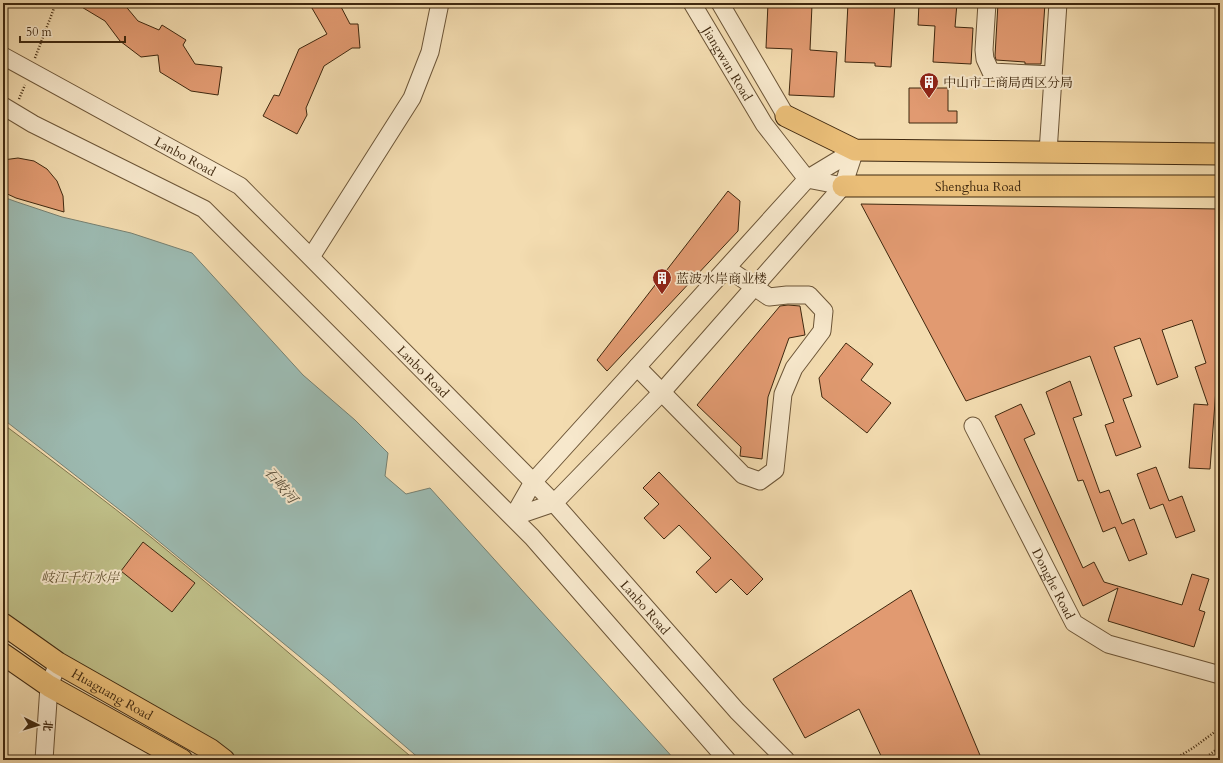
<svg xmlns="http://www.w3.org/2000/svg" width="1223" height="763" viewBox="0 0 1223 763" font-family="Cardo,'Noto Serif SC',serif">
<rect width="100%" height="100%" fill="#f3dcb0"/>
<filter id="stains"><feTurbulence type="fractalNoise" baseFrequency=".005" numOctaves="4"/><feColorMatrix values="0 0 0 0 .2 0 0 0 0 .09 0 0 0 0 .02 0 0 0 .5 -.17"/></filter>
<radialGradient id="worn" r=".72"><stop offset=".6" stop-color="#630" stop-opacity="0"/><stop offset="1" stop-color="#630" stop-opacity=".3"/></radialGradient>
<path fill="#bfbf88" stroke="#7f744c" d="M 3,424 C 53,461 103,499 152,538 C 241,610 327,687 415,760 L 241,760 L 196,731 L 65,659 L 3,614 Z"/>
<path fill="#9cbab1" stroke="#778070" d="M 3,197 L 17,202 L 62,217 L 131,233 L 192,253 L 303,375 L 355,420 L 388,453 L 385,476 L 406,494 L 430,488 L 675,760 L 421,760 L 327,679 L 134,521 L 3,419 Z"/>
<path fill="#e19a71" stroke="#3f280f" d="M 75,3 L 123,3 L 138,21 L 159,30 L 162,25 L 186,40 L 183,45 L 195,64 L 222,67 L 218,95 L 191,91 L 160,72 L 158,55 L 141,57 L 120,41 L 105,21 Z
M 309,3 L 339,3 L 350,24 L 358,24 L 360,48 L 352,48 L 324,66 L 306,108 L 307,115 L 297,134 L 263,116 L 274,95 L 279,96 L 299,49 L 327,34 Z
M 768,3 L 812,5 L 810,50 L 837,52 L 834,97 L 789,95 L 792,49 L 766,48 Z
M 848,3 L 895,3 L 891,67 L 875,66 L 875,63 L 845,62 Z
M 919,3 L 957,3 L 955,27 L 973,28 L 971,64 L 933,62 L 935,26 L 918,25 Z
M 998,3 L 1045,3 L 1041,64 L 1025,64 L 1025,62 L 996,60 L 995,56 Z
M 909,88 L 948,88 L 948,111 L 957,111 L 957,123 L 909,123 Z
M 18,158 L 34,161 L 47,169 L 57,181 L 63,196 L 64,212 L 16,198 L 3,192 L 3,160 Z
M 728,191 L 740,201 L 738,231 L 607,371 L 597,360 Z
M 861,204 L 1220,209 L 1220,388 L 1216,389 L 1210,469 L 1189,468 L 1194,404 L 1208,405 L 1195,367 L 1206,363 L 1192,320 L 1162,330 L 1178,377 L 1157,385 L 1140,338 L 1114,347 L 1132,396 L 1123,399 L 1141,447 L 1116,456 L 1105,425 L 1114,422 L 1090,356 L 966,401 Z
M 788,305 L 800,306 L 805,335 L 789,338 L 768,397 L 762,459 L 740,456 L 741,447 L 697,405 L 780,306 Z
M 846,343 L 873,364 L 861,380 L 891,403 L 867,433 L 822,397 L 819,378 Z
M 1070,381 L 1082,415 L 1073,418 L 1100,493 L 1109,490 L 1122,524 L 1134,519 L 1147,554 L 1129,561 L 1115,527 L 1103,532 L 1083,480 L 1078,481 L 1046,392 Z
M 1021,404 L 1035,434 L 1024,439 L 1083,568 L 1094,562 L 1104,582 L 1182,605 L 1192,574 L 1209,579 L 1199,610 L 1205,612 L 1194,647 L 1108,621 L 1118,588 L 1083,606 L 995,416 Z
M 1156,467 L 1169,501 L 1182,496 L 1195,531 L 1176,538 L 1163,504 L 1150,509 L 1137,474 Z
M 659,472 L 763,579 L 747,595 L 731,579 L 716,593 L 696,572 L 711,558 L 679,525 L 664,539 L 644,518 L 659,504 L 643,488 Z
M 143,542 L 195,583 L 172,612 L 121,571 Z
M 911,590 L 982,760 L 883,760 L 859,709 L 805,738 L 773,679 Z"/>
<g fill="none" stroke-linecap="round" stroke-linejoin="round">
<g stroke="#6c5537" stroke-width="19">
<g id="minor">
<path id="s1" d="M 692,3 L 764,124 L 807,179 L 843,186"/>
<path d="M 720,3 L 786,116"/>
<path d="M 987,3 L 984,50 L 985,59 L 991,72 L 1053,75"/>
<path id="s2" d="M 3,56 L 240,186 L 554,503 L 737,711 L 786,760"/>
<path d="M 3,106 L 33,124 L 204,209 L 532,537 L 727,760"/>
<path d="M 855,150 L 843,186 L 662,392 L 554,503 L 513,517 L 533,482 L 807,179 Z"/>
<path d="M 1048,152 L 1058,3"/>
<path d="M 311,257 L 412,98 L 430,52 L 440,3"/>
<path d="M 637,367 L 743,475 L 760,481 L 775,470 L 783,394 L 794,368 L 822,331 L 824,311 L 809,295 L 787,295 L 769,297 L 727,268"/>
<path id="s3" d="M 973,426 L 1074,623 L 1108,644 L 1220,675"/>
<path d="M 44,760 L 49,686 L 58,663"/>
</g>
</g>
<g stroke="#3f280f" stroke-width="23">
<g id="major">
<path d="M 786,116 L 855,150 L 1220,154"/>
<path id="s4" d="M 843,186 L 1220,186"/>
<path id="s5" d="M 3,624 L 58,663 L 211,750 L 224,760"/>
<path d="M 3,654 L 49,686 L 182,760"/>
</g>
</g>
<path stroke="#3f280f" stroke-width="2.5" stroke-dasharray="1 2" stroke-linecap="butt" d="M 35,58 L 56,3
M 19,99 L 25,85
M 1173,760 L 1193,748 L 1220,728
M 1202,760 L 1220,747"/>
<use href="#minor" stroke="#f7e8cc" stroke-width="17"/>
<use href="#major" stroke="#eabe78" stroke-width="21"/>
</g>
<defs>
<g id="building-pin" transform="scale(1)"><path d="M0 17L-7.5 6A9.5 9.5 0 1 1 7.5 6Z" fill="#8f2418" stroke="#f7e8cc"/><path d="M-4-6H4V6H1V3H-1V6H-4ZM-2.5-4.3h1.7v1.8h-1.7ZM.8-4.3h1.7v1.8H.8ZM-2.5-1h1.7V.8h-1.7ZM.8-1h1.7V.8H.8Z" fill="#fff"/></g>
</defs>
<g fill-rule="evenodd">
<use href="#building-pin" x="929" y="82"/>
<use href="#building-pin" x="662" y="278"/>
</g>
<g text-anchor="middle" stroke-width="4" stroke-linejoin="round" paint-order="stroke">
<g font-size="13" fill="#3f280f" stroke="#f7e8cc">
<text dy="5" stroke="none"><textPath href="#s1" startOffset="70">Jiangwan Road</textPath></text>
<text dy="5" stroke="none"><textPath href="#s2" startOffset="208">Lanbo Road</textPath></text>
<text dy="5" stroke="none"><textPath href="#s4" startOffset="135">Shenghua Road</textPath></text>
<text dy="5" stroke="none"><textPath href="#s2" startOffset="531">Lanbo Road</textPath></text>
<text dy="5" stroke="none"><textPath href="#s3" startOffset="177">Donghe Road</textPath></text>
<text dy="5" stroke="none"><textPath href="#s2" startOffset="855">Lanbo Road</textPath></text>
<text dy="5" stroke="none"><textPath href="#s5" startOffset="130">Huaguang Road</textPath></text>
</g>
<g font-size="13" fill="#3f280f" stroke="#f7e8cc" text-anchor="start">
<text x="943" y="87">中山市工商局西区分局</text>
<text x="676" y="283">蓝波水岸商业楼</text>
</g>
<g font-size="13" font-style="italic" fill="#5f4e2d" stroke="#f7e8cc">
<text x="80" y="582">岐江千灯水岸</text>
</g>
<g font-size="14" font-style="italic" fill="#564c38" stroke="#f7e8cc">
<text transform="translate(281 485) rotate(50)" y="5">石岐河</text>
</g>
</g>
<rect width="1223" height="763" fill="none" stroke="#f3dcb0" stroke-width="16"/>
<rect x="4" y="4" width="1215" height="755" fill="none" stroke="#3f280f" stroke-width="2"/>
<rect x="8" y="8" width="1207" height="747" fill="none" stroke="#3f280f"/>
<g transform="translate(38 725) rotate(95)" stroke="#f7e8cc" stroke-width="3" paint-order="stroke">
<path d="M0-3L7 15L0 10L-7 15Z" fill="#3f280f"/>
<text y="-6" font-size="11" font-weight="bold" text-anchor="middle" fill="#3f280f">北</text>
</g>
<path d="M20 36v6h105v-6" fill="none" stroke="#3f280f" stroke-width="2"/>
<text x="26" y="36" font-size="12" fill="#3f280f" stroke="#f7e8cc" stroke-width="3" paint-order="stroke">50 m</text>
<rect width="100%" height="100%" filter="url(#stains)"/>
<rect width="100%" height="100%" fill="url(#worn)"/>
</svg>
